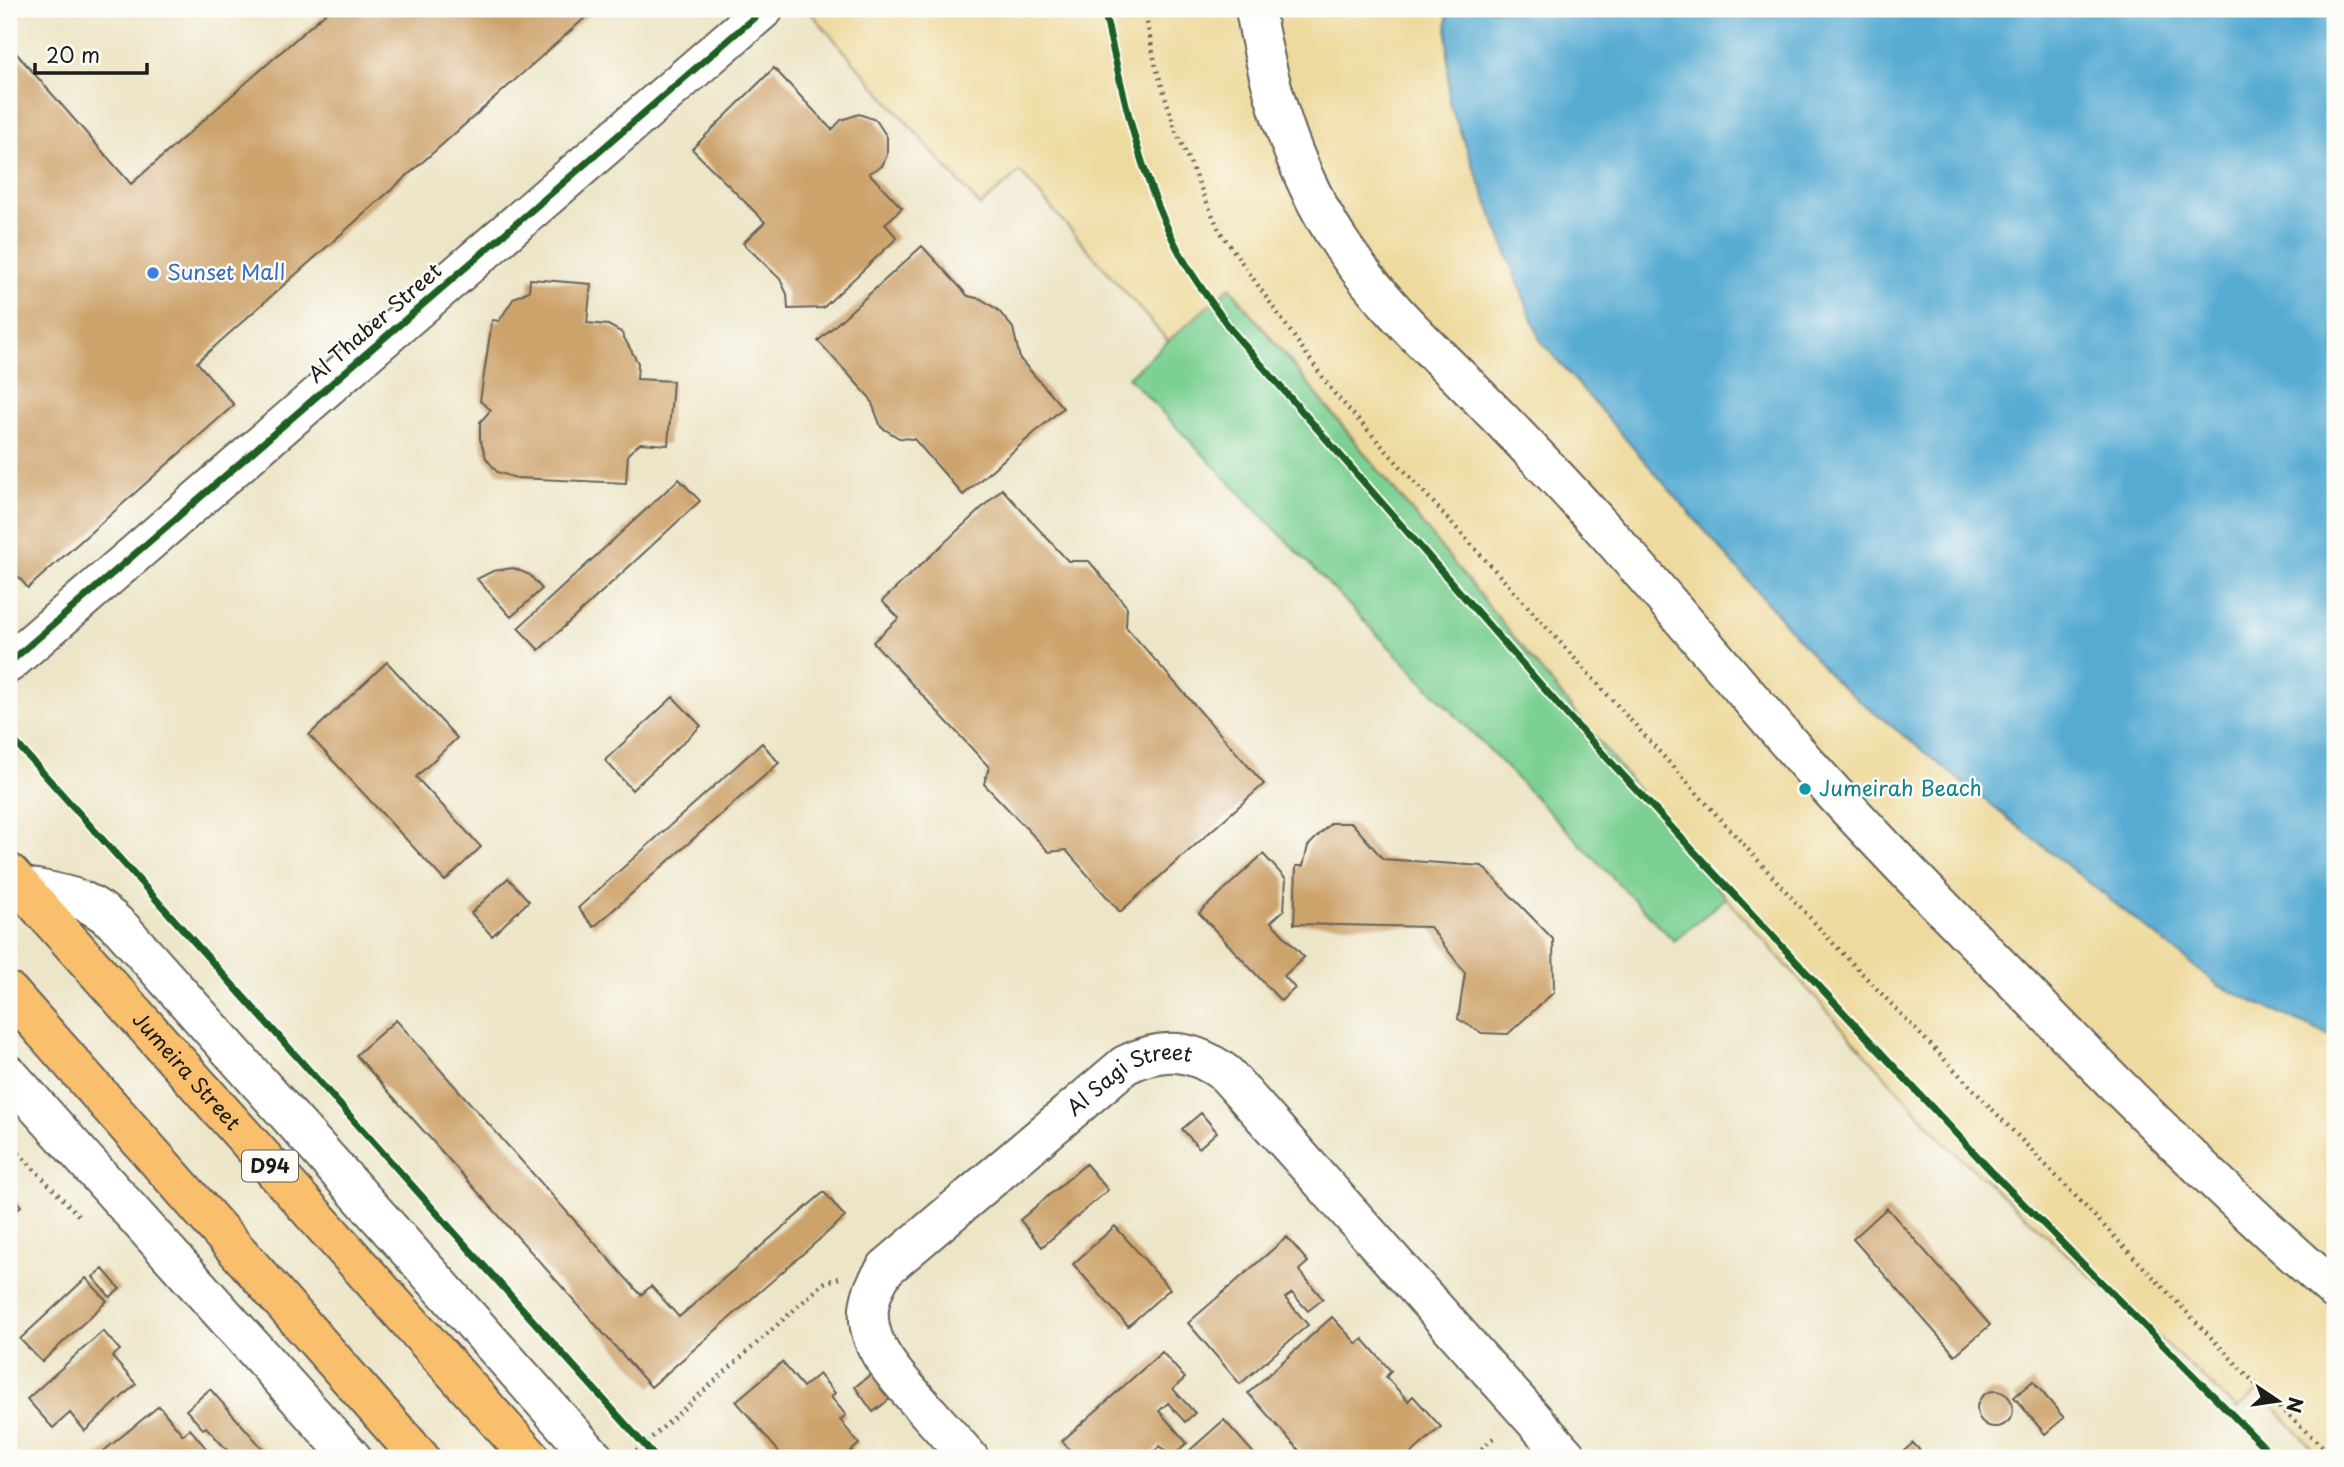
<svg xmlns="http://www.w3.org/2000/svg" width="2344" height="1467" viewBox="0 0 2344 1467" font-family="'Playpen Sans',sans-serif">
<rect width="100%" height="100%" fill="#fdfcf7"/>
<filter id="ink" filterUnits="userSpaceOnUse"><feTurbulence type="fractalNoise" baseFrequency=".0143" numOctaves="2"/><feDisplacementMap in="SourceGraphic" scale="14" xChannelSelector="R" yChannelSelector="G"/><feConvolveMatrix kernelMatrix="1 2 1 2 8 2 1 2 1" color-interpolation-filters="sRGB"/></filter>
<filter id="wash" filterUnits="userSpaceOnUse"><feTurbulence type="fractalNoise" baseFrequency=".00686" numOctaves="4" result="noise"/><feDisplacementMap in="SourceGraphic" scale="28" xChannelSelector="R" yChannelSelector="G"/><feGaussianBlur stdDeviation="1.57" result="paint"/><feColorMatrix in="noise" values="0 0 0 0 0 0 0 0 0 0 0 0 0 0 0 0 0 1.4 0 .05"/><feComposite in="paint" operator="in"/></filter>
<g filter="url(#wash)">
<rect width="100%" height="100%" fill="#ede5c7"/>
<path fill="#7cd093" stroke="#4c7658" stroke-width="2" d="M 1229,287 L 1726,898 L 1674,941 L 1128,377 Z"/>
<path fill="#eeda9e" stroke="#857b5d" stroke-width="2" d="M 817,9 L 1447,9 L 1449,102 L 1540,340 L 1835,681 L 2219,986 L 2335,1038 L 2335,1458 L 2321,1458 L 2259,1390 L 2237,1409 L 1948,1146 L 1726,898 L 1230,287 L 1168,341 L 1020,172 L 980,206 L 811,13 Z"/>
<path fill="#57abd3" stroke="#3a6478" stroke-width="2" d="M 1447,9 L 2335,9 L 2335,1038 L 2219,986 L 1835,681 L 1540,340 L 1449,102 Z"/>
<g id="blocks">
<path fill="#cda36c" d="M 330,9 L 595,9 L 197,362 L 234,405 L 28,588 L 9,566 L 9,45 L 131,184 Z
M 774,68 L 832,130 L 841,120 L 859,114 L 876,120 L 887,137 L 887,155 L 882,166 L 869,173 L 902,208 L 885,224 L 897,238 L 823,308 L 788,309 L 787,294 L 780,279 L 743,243 L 765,222 L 692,149 Z
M 922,246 L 968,296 L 981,299 L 998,310 L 1013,328 L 1020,359 L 1063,408 L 963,495 L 914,439 L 899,438 L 881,427 L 870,398 L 818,341 Z
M 530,279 L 591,284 L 587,323 L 608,325 L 621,332 L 638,363 L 637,379 L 673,381 L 668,445 L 640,443 L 628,454 L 626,483 L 516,478 L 497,472 L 486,458 L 480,439 L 480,422 L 491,410 L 480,401 L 492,320 L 499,321 L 514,298 L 529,291 Z
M 679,479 L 700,501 L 539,650 L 518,628 Z
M 1002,489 L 1068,561 L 1089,561 L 1127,607 L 1126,627 L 1264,784 L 1120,912 L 1066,850 L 1049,852 L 984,784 L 989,767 L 873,642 L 899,618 L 882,601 Z
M 513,568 L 530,575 L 542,589 L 511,617 L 477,579 L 493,571 Z
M 387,662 L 457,738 L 416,777 L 481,847 L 445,881 L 309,735 Z
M 673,697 L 701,726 L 632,790 L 605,760 Z
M 762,743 L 779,763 L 594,927 L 578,908 Z
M 1331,823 L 1352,823 L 1383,859 L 1482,866 L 1553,939 L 1554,992 L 1508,1034 L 1482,1033 L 1458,1019 L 1465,973 L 1430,927 L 1294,924 L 1296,866 L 1303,866 L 1308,846 Z
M 1263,854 L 1286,879 L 1284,910 L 1271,922 L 1304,957 L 1284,976 L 1295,988 L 1281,1001 L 1199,913 Z
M 508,878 L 529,901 L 492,936 L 471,913 Z
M 396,1020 L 641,1295 L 651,1286 L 679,1317 L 824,1192 L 845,1217 L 651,1387 L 356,1055 Z
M 1201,1113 L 1217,1132 L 1199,1148 L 1182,1129 Z
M 1086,1164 L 1108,1190 L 1042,1247 L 1020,1220 Z
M 9,1193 L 21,1206 L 9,1218 Z
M 1887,1208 L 1990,1325 L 1955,1355 L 1853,1239 Z
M 1115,1226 L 1170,1289 L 1128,1326 L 1073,1264 Z
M 1287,1237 L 1308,1262 L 1299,1270 L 1323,1299 L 1308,1311 L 1292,1293 L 1285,1298 L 1308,1325 L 1240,1384 L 1188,1323 Z
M 103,1269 L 120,1289 L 110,1297 L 93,1277 Z
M 86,1278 L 107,1301 L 42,1362 L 20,1339 Z
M 1332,1317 L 1357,1344 L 1363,1339 L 1391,1371 L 1386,1377 L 1408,1401 L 1413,1396 L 1441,1427 L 1406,1458 L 1306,1458 L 1248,1393 Z
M 103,1331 L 120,1350 L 112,1357 L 136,1384 L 85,1431 L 70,1413 L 53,1428 L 27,1399 Z
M 1162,1352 L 1185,1378 L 1173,1389 L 1195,1413 L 1185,1422 L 1168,1403 L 1159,1411 L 1187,1443 L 1171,1457 L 1160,1446 L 1147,1458 L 1077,1458 L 1062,1441 Z
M 782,1362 L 803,1387 L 819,1374 L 835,1393 L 831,1397 L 846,1415 L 840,1420 L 859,1444 L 843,1458 L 784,1458 L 736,1401 Z
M 876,1370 L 895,1395 L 873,1412 L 855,1387 Z
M 2033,1381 L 2064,1418 L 2045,1434 L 2014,1397 Z
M 210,1389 L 271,1458 L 217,1458 L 227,1450 L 206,1427 L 203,1429 L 186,1410 Z
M1977 1409a18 18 0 1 1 36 0a18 18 0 1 1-36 0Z
M 159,1406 L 183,1435 L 190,1429 L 206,1448 L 193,1458 L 95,1458 Z
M 1224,1420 L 1258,1458 L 1181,1458 Z
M 1913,1443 L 1927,1458 L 1896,1458 Z
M 1506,1450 L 1513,1458 L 1496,1458 Z"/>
</g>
</g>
<g filter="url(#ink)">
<use href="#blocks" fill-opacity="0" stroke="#656258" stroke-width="2"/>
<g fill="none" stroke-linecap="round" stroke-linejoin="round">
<g stroke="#656258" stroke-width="42">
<g id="minor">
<path d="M 1255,9 C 1269,93 1295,176 1343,247 C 1376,295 1415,334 1456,374 C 1508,426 1560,480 1609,535 C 1677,611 1742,690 1810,767 C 1884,849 1962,928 2040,1007 C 2135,1105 2232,1201 2335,1290"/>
<path d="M 9,663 L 764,9"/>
<path d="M 21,886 C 65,895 88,895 122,929 L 594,1458"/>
<path d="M 9,1075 L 352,1458"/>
<path id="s1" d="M 969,1458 C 952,1439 935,1420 918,1401 C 881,1360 847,1322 886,1268 L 1125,1065 C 1163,1046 1193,1049 1226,1074 L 1568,1458"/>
</g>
</g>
<g stroke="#656258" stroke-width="42">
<g id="major">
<path id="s2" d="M 9,873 L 531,1458"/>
<path d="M 9,992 L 420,1458"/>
</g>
</g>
<path stroke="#656258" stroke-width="4.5" stroke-dasharray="2 5" stroke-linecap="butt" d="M 1144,9 L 1156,67 L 1176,131 L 1219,230 L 1333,392 L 1831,941 L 2267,1396 L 2335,1458
M 9,1143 L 79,1216
M 631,1456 L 824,1283 L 839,1278
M 1471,1458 L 1496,1436"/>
<use href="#minor" stroke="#fff" stroke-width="38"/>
<use href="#major" stroke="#f9bf6d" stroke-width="38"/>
<g stroke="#fdfcf7" stroke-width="11">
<path id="cycleway" d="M 1104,9 C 1123,95 1140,181 1183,259 C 1197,284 1215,307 1231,330 L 1568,716 L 1991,1171 L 2275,1458
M 9,663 L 764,9
M 9,735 L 656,1458"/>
</g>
<use href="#cycleway" stroke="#1b5e20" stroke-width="7"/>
</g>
</g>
<circle fill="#3f7fe0" stroke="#fdfcf7" stroke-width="2.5" cx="153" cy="273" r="7"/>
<circle fill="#0f9aa8" stroke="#fdfcf7" stroke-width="2.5" cx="1805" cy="789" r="7"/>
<g text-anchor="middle" stroke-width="5" stroke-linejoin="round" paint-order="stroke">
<rect fill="#fdfcf7" stroke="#605f5e" stroke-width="2" x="242" y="1150.5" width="56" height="31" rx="5"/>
<g font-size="19" font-weight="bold" fill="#1c1c1c">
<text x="270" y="1173">D94</text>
</g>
<g font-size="21" fill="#366cbe" stroke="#fdfcf7" text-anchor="start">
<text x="167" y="280">Sunset Mall</text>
</g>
<g font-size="21" fill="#1c1c1c" stroke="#fdfcf7">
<text transform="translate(375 323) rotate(-41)" y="7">Al Thaber Street</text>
<text dy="7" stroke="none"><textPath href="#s2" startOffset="266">Jumeira Street</textPath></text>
<text dy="7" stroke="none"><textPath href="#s1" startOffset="541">Al Sagi Street</textPath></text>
</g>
<g font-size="21" fill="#0d838f" stroke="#fdfcf7" text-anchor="start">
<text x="1819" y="796">Jumeirah Beach</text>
</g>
</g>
<rect width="2344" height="1467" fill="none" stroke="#fdfcf7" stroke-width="35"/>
<g transform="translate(2278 1401) rotate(103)" stroke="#fdfcf7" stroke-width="5" paint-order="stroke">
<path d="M0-5L12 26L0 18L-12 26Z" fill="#1c1c1c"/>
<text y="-10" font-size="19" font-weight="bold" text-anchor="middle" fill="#1c1c1c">N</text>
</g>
<path d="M35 63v10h112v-10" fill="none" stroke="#1c1c1c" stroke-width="3.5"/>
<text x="46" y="63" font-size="21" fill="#1c1c1c" stroke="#fdfcf7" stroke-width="5" paint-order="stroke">20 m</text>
</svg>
